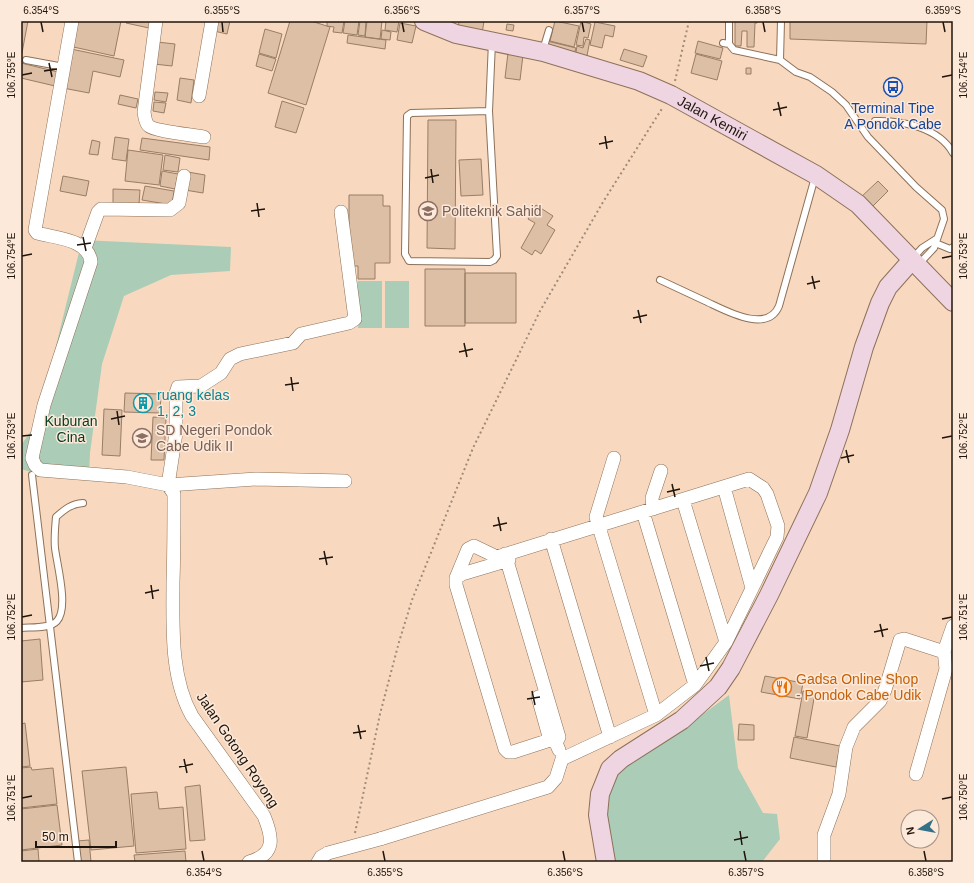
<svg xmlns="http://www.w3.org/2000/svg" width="974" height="883" viewBox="0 0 974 883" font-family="Arial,sans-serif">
<rect width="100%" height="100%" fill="#f8d9bf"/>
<path fill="#abcdb7" d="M 82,240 L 231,247 L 230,271 L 171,275 L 124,296 L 102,364 L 90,453 L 89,476 L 41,475 L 21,469 L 21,445 L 37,423 Z
M 358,281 L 382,281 L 382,328 L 358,328 Z
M 385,281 L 409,281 L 409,328 L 385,328 Z
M 729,695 L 738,768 L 763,813 L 777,814 L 780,839 L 762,862 L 614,862 L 604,823 L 612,782 L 623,768 L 687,726 Z"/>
<path fill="#ddbfa5" stroke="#997d65" d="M 21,21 L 28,21 L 21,58 Z
M 75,21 L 121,21 L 114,56 L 69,46 Z
M 127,21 L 151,21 L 149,28 L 126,23 Z
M 217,21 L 230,21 L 227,34 L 214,31 Z
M 290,21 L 311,21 L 330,27 L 306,105 L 268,93 Z
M 327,21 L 344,21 L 342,33 L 333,32 L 334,27 L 327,26 Z
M 345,21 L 359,21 L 357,35 L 343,33 Z
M 360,21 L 366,21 L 365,36 L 358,35 Z
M 367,21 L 382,21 L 380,39 L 365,37 Z
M 386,21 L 399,21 L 397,32 L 385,30 Z
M 459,21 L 484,21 L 482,34 L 458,31 Z
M 555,21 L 579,26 L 574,47 L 550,41 Z
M 581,21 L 591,24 L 588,38 L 584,37 L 583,46 L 576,45 Z
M 735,21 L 757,21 L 757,23 L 755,23 L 754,47 L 747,47 L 747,31 L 742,31 L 741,46 L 735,46 Z
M 790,21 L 927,21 L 926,44 L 790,39 Z
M 595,22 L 615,26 L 613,37 L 605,35 L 602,48 L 590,45 Z
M 400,23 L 416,26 L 412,43 L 397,40 Z
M 507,24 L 514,25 L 513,31 L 506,30 Z
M 265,29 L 282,34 L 276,58 L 259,53 Z
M 382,30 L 391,32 L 390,40 L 381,39 Z
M 348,35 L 386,40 L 385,49 L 347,43 Z
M 586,39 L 590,40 L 586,61 L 575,58 L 577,46 L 583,48 Z
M 547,41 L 576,48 L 573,58 L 544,51 Z
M 698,41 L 723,48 L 720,59 L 695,53 Z
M 157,42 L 175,44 L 172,66 L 154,64 Z
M 71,49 L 124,60 L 120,77 L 93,71 L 89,93 L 63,88 Z
M 624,49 L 647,56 L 643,67 L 620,60 Z
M 508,53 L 523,55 L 520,80 L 505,78 Z
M 259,54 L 276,59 L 272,71 L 256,66 Z
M 696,54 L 722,61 L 717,80 L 691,73 Z
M 21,63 L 58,72 L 55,86 L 21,78 Z
M 746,68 L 751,68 L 751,74 L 746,74 Z
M 180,78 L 194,80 L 191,103 L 177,100 Z
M 155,92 L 168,93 L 166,102 L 154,100 Z
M 120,95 L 138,99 L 136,108 L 118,104 Z
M 282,101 L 304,108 L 296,133 L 275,127 Z
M 154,102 L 166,103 L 164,113 L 153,111 Z
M 428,120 L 456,120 L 455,249 L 427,248 Z
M 115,137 L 129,139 L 126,161 L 112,159 Z
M 142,138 L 210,147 L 209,160 L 140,150 Z
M 92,140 L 100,142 L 98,155 L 89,154 Z
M 128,150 L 163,155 L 159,185 L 125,181 Z
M 165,155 L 180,158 L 178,172 L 163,170 Z
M 481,159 L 483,195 L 461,196 L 459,160 Z
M 162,171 L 178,174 L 175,189 L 160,186 Z
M 188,172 L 205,175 L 203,193 L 185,190 Z
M 63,176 L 89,181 L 86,196 L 60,191 Z
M 878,181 L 888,191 L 869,210 L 859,199 Z
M 145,186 L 174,191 L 172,205 L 142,200 Z
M 113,189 L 140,190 L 139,204 L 113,203 Z
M 349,195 L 383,195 L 383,206 L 390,206 L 390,263 L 375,263 L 375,279 L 358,279 L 358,266 L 349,266 Z
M 536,205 L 553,216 L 547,225 L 555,230 L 541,254 L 535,250 L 532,255 L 521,248 L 535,223 L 528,219 Z
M 425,269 L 465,269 L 465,326 L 425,326 Z
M 465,273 L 516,273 L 516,323 L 465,323 Z
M 125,393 L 161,394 L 160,413 L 124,412 Z
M 104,409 L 122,410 L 120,456 L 102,455 Z
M 153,417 L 166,418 L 164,460 L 151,460 Z
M 40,639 L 43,680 L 21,682 L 21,641 Z
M 765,676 L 803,683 L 800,699 L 761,692 Z
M 803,691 L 815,693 L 807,738 L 795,736 Z
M 25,723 L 30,766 L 21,767 L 21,724 Z
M 739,724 L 754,725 L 754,740 L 738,740 Z
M 794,737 L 840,746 L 836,767 L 790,758 Z
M 31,767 L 32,770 L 53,768 L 57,804 L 21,808 L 21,768 Z
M 126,767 L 134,846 L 91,850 L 82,771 Z
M 200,785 L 205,840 L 190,841 L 185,787 Z
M 157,792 L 159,809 L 183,807 L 186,849 L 136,853 L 131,794 Z
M 57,805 L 62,845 L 21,850 L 21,809 Z
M 89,840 L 91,862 L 79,862 L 77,841 Z
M 38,849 L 39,862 L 21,862 L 21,851 Z
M 185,851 L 186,862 L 135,862 L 134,855 Z"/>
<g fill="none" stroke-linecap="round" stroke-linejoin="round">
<g stroke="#8d7159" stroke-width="8">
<path id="lane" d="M 723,43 L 729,44 L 734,50 L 780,60 L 796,72 L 810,77 L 832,92 L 846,105 L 868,137 L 916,187 L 942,210 L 944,219 L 934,248 L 918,265
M 729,44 L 729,21
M 543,50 L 549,30
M 26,60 L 64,67
M 780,60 L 781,21
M 489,111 L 411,113 L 407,116 L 405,254 L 409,261 L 490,262 L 494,260 L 497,256 L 489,111 L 492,42
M 875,121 C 903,120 939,128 953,153
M 933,242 L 950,249 L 953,247
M 913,258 L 922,248 L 936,239
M 660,280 C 675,287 690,294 705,301 C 723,309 767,335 779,306 L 815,177
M 32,475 L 78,862
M 21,628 C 30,627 50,629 57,621 C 69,608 57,565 55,548 C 54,538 55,528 56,517 C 65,509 71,504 83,503"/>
</g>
<g stroke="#8d7159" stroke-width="14">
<path id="street" d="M 72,21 L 35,230 L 37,233 C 55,238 89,239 91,262 L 44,405 L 32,458 L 35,465 L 40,470 L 127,477 L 168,485 L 174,494 C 174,523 174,553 173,582 C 173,626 170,677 192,716 L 264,816 C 273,838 276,854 249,862
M 156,21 L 144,112 C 145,117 145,123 149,126 C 154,131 194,135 204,137
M 199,96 L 212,21
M 341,212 L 355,319 L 349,323 L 301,334 L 293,343 L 240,354 L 230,359 L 221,373 L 201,386 L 178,387 L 176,393 L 176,433 L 168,485 L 256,479 L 345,481
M 85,248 L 98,212 L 101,209 L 170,210 L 179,203 L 184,176
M 614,458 L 596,517 L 656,715
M 724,487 L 752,588
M 683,500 L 726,642
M 653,509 L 652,498 L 661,471
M 643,512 L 695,685
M 551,539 L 610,737
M 505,554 L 559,737 L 556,743 L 559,750
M 509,560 L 462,574 L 456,578 L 456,585 L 505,749 L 508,752 L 513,752 L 550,740 L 556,743
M 538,697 L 550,740
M 916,774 L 946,669 L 944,650
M 380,839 L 548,787 L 556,778 L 562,759 L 656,715 L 695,685 L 726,642 L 777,537 L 778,526 L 767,494 L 763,488 L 749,479 L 497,557 L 474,546 L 468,549 L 456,578
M 318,862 L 321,857 L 328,853
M 824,862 L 824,835 L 839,794 L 846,747 L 854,727 L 880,701 L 885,690 L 900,640 L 904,639 L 941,651 L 945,649 L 953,626"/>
</g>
<g stroke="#8d7159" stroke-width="20">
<g id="secondary">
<path id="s1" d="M 424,21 L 456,34 L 543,52 L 639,81 L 671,95 L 816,175 L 858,204 L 953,302"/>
<path d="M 606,862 L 598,815 L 600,794 L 610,769 L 621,759 L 682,720 L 718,687 L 731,668 L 769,595 L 818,493 L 840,430 L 864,347 L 880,303 L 888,287 L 911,261"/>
</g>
</g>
<path stroke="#a18a77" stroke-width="2" stroke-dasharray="2 3" stroke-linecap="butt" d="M 675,81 L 689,21
M 355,833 L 380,714 L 399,642 L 412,600 L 473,448 L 540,311 L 603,202 L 663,107"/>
<use href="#lane" stroke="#fff" stroke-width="6"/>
<use href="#street" stroke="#fff" stroke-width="13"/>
<use href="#secondary" stroke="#efd4e2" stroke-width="18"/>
<g stroke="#8d7159" stroke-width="14" stroke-linecap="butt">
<path id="street-bridge" d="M 328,853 L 380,839"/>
</g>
<use href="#street-bridge" stroke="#fff" stroke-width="13"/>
</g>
<path fill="none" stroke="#1f140b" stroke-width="1.5" d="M 41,22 L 43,32M 222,22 L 223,32M 402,22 L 404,32M 582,22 L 584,32M 763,22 L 765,32M 943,22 L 945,32M 49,63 L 52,77M 44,71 L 57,69M 22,75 L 32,73M 942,77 L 952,75M 778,102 L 781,116M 773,110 L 787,107M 605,136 L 607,149M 599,144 L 613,141M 431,169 L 433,183M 425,178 L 439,175M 257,203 L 259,217M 251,211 L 265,209M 83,237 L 86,251M 77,245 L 91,243M 22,256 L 32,254M 942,258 L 952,256M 812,276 L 815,289M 807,284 L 820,281M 638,310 L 641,323M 633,318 L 647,315M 464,343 L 467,357M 459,352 L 473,349M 291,377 L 293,391M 285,385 L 299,383M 117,411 L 119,425M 111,419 L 125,416M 22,436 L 32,435M 942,438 L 952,436M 846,450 L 849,463M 841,458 L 854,455M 672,484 L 675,497M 667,492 L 680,489M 498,517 L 501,531M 493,526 L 507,523M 324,551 L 327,565M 319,559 L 333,557M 151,585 L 153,599M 145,593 L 159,590M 22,617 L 32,615M 942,619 L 952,617M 880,624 L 883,637M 874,632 L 888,629M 706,657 L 709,671M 700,666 L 714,663M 532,691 L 535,705M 527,699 L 540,697M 358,725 L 361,739M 353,733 L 366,731M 184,759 L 187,773M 179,767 L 193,764M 22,798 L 32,796M 942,799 L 952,797M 740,831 L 742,845M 734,840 L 748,837M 202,851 L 204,861M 383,851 L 385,861M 563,851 L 565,861M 744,851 L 746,861M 924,851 L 926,861"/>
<defs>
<g id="bus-ring" transform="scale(1)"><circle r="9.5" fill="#fce9d9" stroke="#1a4fb4" stroke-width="1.5"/><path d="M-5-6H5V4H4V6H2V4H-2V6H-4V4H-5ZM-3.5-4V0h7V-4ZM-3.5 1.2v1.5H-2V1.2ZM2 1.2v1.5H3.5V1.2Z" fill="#1a4fb4"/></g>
<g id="university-ring" transform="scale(1)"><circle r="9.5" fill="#fce9d9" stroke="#8d6e63" stroke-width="1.5"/><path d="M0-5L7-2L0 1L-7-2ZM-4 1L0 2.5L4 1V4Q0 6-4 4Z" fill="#8d6e63"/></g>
<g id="building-ring" transform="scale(1)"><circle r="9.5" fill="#fce9d9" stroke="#0f9aa8" stroke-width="1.5"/><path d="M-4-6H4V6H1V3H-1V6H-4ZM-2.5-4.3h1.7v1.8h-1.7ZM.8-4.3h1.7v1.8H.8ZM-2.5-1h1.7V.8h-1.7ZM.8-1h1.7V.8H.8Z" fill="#0f9aa8"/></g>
<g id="school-ring" transform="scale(1)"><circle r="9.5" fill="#fce9d9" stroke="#8d6e63" stroke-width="1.5"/><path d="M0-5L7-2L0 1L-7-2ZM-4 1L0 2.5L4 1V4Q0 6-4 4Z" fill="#8d6e63"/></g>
<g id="restaurant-ring" transform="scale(1)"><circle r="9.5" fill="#fce9d9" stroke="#e8710a" stroke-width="1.5"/><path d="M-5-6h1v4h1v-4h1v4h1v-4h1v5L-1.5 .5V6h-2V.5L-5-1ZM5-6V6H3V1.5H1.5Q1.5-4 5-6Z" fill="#e8710a"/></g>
</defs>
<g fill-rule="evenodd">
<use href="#bus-ring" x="893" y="87"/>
<use href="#university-ring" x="428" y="211"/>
<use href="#building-ring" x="143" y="403"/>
<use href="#school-ring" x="142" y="438"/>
<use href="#restaurant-ring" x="782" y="687"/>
</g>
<g text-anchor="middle" stroke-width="3" stroke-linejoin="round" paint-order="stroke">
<g font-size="14" fill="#164399" stroke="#fce9d9">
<text x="893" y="113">Terminal Tipe<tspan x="893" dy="16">A Pondok Cabe</tspan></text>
</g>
<g font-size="14" fill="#1f140b" stroke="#fce9d9">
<text dy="5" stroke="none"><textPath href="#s1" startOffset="306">Jalan Kemiri</textPath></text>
<text transform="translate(238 750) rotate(56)" y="5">Jalan Gotong Royong</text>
</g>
<g font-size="14" fill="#785e54" stroke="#fce9d9" text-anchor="start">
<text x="442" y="216">Politeknik Sahid</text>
<text x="156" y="435">SD Negeri Pondok<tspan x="156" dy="16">Cabe Udik II</tspan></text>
</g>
<g font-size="14" fill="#0d838f" stroke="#fce9d9" text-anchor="start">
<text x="157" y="400">ruang kelas<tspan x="157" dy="16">1, 2, 3</tspan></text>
</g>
<g font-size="14" fill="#043920" stroke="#fce9d9">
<text x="71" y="426">Kuburan<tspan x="71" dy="16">Cina</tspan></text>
</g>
<g font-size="14" fill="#c56008" stroke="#fce9d9" text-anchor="start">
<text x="796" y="684">Gadsa Online Shop<tspan x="796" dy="16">- Pondok Cabe Udik</tspan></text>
</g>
</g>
<rect width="974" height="883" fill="none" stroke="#fce9d9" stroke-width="44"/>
<g transform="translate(920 829) rotate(259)"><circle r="19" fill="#fce9d9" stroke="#a49487"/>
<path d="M0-3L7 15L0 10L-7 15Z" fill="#347188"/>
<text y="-6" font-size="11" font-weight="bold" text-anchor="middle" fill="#1f140b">N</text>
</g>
<path d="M36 841v6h80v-6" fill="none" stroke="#1f140b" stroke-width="2"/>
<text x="42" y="841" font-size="12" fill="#1f140b" stroke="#fce9d9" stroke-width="3" paint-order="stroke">50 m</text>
<rect x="22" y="22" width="930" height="839" fill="none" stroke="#1f140b" stroke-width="1.5"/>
<g font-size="10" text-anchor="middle" fill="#1f140b">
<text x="41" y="14">6.354°S</text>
<text x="222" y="14">6.355°S</text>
<text x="402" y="14">6.356°S</text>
<text x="582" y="14">6.357°S</text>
<text x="763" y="14">6.358°S</text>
<text x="943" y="14">6.359°S</text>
<text transform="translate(963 75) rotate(-90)" y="4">106.754°E</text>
<text transform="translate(11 75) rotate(-90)" y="4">106.755°E</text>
<text transform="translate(963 256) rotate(-90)" y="4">106.753°E</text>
<text transform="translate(11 256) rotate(-90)" y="4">106.754°E</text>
<text transform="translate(963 436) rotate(-90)" y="4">106.752°E</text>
<text transform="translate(11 436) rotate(-90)" y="4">106.753°E</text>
<text transform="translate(963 617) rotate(-90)" y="4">106.751°E</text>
<text transform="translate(11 617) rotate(-90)" y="4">106.752°E</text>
<text transform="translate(963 797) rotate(-90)" y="4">106.750°E</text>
<text transform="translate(11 798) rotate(-90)" y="4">106.751°E</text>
<text x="204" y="876">6.354°S</text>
<text x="385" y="876">6.355°S</text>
<text x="565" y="876">6.356°S</text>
<text x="746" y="876">6.357°S</text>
<text x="926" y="876">6.358°S</text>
</g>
</svg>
